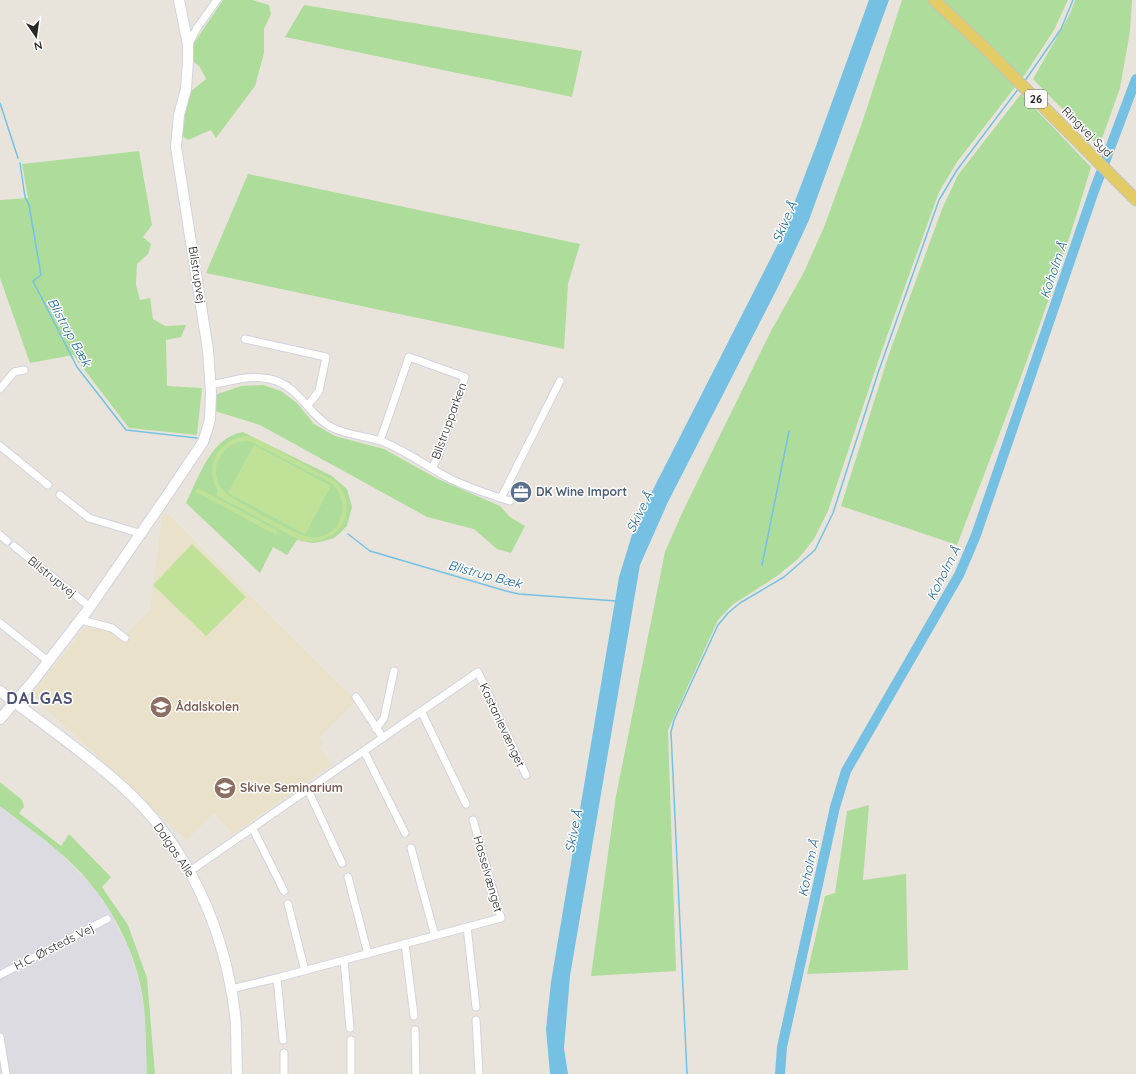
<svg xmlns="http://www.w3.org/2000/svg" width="1136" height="1074" viewBox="0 0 1136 1074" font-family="Quicksand,sans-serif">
<rect width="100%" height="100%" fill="#e9e4db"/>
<path fill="#dddbe2" d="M 0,806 L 59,852 L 94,888 L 110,912 L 127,945 L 137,973 L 144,1007 L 147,1074 L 0,1074 Z"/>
<path fill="#eae1cb" d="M 168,514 L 356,701 L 319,738 L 323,743 L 320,747 L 331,765 L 233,834 L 214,813 L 187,840 L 31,695 L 85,627 L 111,630 L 121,639 L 150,610 L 162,518 Z"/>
<path fill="#aedc9b" d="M 223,0 L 252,0 L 269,5 L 271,14 L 264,29 L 264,53 L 255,86 L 216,138 L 211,130 L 188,140 L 180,134 L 190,92 L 206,79 L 200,67 L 193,61 L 194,43 Z
M 902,0 L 1068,0 L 1054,30 L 1026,73 L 957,162 L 939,192 L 881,353 L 828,511 L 814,539 L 799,558 L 777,576 L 732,605 L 718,620 L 668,730 L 676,971 L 591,976 L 616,796 L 665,552 L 683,511 L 771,331 L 804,272 L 824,227 L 861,126 Z
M 1075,0 L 1132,0 L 1130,31 L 1120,88 L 1099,147 L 1033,79 L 1070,14 Z
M 304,5 L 582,51 L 572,97 L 285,37 Z
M 1021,94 L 1091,167 C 1054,295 1005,420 957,545 L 841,506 L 889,354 L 942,209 L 958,175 Z
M 139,151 L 152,225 L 143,237 L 151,244 L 148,254 L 137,264 L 136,285 L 140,300 L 150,298 L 153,319 L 165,326 L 186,325 L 181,337 L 166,340 L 167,386 L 202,388 L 197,435 L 129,428 L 73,355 L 30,363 L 0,278 L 0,200 L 28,198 L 22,164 Z
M 248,174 L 580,244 L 568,284 L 564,349 L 206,273 Z
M 263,385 L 281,391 L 297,403 L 314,424 L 335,436 L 384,449 L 438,479 L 500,506 L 510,517 L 525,526 L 511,553 L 497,549 L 474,529 L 427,517 L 260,425 L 215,411 L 215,395 L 241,386 Z
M 243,432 L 332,476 L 347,489 L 352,507 L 347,526 L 341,532 L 334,538 L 320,542 L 312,543 L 297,540 L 287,555 L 273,547 L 260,573 L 186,503 C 199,477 211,437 243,432 Z
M 0,782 L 22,800 L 24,807 L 19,813 L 61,846 L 69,834 L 111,877 L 102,887 L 128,925 L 147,978 L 155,1074 L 147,1074 C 146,1052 146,1029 144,1007 C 138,948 103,888 58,851 C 39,835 19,821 0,806 Z
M 869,805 L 863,880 L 906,874 L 908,970 L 807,974 L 825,896 L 835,893 L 847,811 Z"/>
<path fill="#bfe298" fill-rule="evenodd" d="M 249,436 L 259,440 L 336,482 L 344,493 L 347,502 L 346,518 L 341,527 L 334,534 L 322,540 L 314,542 L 299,540 L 216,495 L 218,491 C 202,466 220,437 249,436 ZM 249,441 L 328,481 C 354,497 343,541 310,537 C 294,535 248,507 231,497 C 203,480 217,440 249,441 Z
M 254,445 L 331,486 L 305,534 L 228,493 Z
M 198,488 L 278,531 L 276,535 L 196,492 Z
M 192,544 L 246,597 L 206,636 L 153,585 Z"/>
<path fill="#76c1e3" d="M 869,0 L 889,0 L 809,220 L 780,283 L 668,502 L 640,565 L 570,976 L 564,1048 L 568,1074 L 550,1074 L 546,1029 L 551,982 L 619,577 L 635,525 L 780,240 L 816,146 Z"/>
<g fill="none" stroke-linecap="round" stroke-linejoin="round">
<path stroke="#76c1e3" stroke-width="1.5" d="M 1024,82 L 1061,29 L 1073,0
M 0,103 L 18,158
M 20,163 L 25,197 L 29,205 L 41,275 L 33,281 L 77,367 L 126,430 L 197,438
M 348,534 L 370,551 L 506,591 L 519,594 L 616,601
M 762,565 L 789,431
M 687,1074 L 671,732 L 674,720 L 718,625 L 728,613 L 740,603 L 784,577 L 815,550 L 833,513 L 878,373 L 939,200 L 957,170 L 1019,88"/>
<path stroke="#76c1e3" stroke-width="10" d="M 780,1074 L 782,1047 L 835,807 L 846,771 L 959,575 L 976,535 L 1094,191 L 1136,79"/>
<g stroke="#d0d2e0" stroke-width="9">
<path id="street" d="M 188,45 L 197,28 L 217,0
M 245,339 L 326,357 L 319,391 L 308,405
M 210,385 C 230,382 249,374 270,379 C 300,386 307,414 331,427 C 348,436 369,436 386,443 C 407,452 425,465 445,476 C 465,487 488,494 510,501
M 0,389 L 14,372 L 24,370
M 380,441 L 409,357 L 465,377 L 438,457 L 432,468
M 0,446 L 48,485
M 60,495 L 89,518 L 142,534
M 501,498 L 560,381
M 0,535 L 7,541
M 14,546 L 90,607
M 81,620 L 112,628 L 125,638
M 0,623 L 48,661
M 356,697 L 383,738
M 421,711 L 466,804
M 376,729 L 384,718 L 394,671
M 364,751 L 405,833
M 308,790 L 342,863
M 253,829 L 284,891
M 411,848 L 435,936
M 190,871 L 478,672 L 526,775
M 348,877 L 368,954
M 288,904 L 305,971
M 467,927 L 476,1007
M 405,944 L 414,1016
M 344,960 L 350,1028
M 0,975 L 107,919
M 277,978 L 283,1040
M 231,989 L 277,978 L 501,918 L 473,820
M 476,1020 L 479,1074
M 415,1030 L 416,1074
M 0,1037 L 6,1074
M 351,1040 L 351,1074
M 284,1053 L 284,1074"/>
</g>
<g stroke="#d0d2e0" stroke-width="12">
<path id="secondary" d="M 0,691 C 41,723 86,753 124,788 C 188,847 224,927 235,1014 C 237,1033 236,1054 237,1074
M 0,719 L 34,680 L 90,607 L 166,497 L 203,442 L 207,430 L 210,419 L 211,393 L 208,350 L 176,147 L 179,115 L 186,89 L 188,61 L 188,45 L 179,0"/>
</g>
<g stroke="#c3c3c3" stroke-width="13">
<path id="primary" d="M 934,0 L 987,50 L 1136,200"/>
</g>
<use href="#street" stroke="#fff" stroke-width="7"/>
<use href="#secondary" stroke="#fff" stroke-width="10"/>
<use href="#primary" stroke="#e3cc65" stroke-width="11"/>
</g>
<defs>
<g id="office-disc" transform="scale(1.15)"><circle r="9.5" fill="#5c6f8a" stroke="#fff"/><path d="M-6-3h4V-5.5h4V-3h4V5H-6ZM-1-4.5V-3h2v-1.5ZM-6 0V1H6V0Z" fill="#fff"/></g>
<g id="school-disc" transform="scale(1.15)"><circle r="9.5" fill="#8d6e63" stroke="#fff"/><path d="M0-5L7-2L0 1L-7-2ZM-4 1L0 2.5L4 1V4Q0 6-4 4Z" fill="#fff"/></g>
</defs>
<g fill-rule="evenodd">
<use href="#office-disc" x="521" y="492"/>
<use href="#school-disc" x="161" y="707"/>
<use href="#school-disc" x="225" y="788"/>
</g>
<g text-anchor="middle" stroke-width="3" stroke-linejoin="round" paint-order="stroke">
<rect fill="#fff" stroke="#686868" stroke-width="1" x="1025" y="90" width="22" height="18" rx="3"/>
<g font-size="11" font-weight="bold" fill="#282828">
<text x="1036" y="103">26</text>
</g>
<g font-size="12" fill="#282828" stroke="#fff">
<text transform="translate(1087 132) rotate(45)" y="4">Ringvej Syd</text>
<text transform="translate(197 275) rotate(81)" y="4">Bilstrupvej</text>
<text transform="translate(449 421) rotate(-70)" y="4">Bilstrupparken</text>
<text transform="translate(52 577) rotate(39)" y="4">Bilstrupvej</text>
<text transform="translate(502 725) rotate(65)" y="4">Kastanievænget</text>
<text transform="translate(174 850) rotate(56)" y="4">Dalgas Alle</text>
<text transform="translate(488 874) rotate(74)" y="4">Hasselvænget</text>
<text transform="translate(54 947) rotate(-27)" y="4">H.C. Ørsteds Vej</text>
</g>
<g font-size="12" font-weight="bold" fill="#4e5e75" stroke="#fff" text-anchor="start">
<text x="536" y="496">DK Wine Import</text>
</g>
<g font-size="12" font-weight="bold" fill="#785e54" stroke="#fff" text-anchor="start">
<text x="176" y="711">Ådalskolen</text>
<text x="240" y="792">Skive Seminarium</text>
</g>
<g font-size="13" font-style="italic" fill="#185f8b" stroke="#fff">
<text transform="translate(784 222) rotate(-67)" y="5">Skive Å</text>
<text transform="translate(1053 270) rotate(-71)" y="5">Koholm Å</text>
<text transform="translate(70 332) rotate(61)" y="5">Blistrup Bæk</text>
<text transform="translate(639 512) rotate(-64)" y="5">Skive Å</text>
<text transform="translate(943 573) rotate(-63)" y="5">Koholm Å</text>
<text transform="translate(485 574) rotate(15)" y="5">Blistrup Bæk</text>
<text transform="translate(573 831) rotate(-79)" y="5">Skive Å</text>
<text transform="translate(808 868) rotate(-78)" y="5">Koholm Å</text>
</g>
<g font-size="16" font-weight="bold" letter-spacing="1" fill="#4d5274" stroke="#fff">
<text x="40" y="704">DALGAS</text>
</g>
</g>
<g transform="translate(36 36) rotate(167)" stroke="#ffffff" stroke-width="3" paint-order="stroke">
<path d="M0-3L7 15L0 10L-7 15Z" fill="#282828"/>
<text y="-6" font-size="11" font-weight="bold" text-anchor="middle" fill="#282828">N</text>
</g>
</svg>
